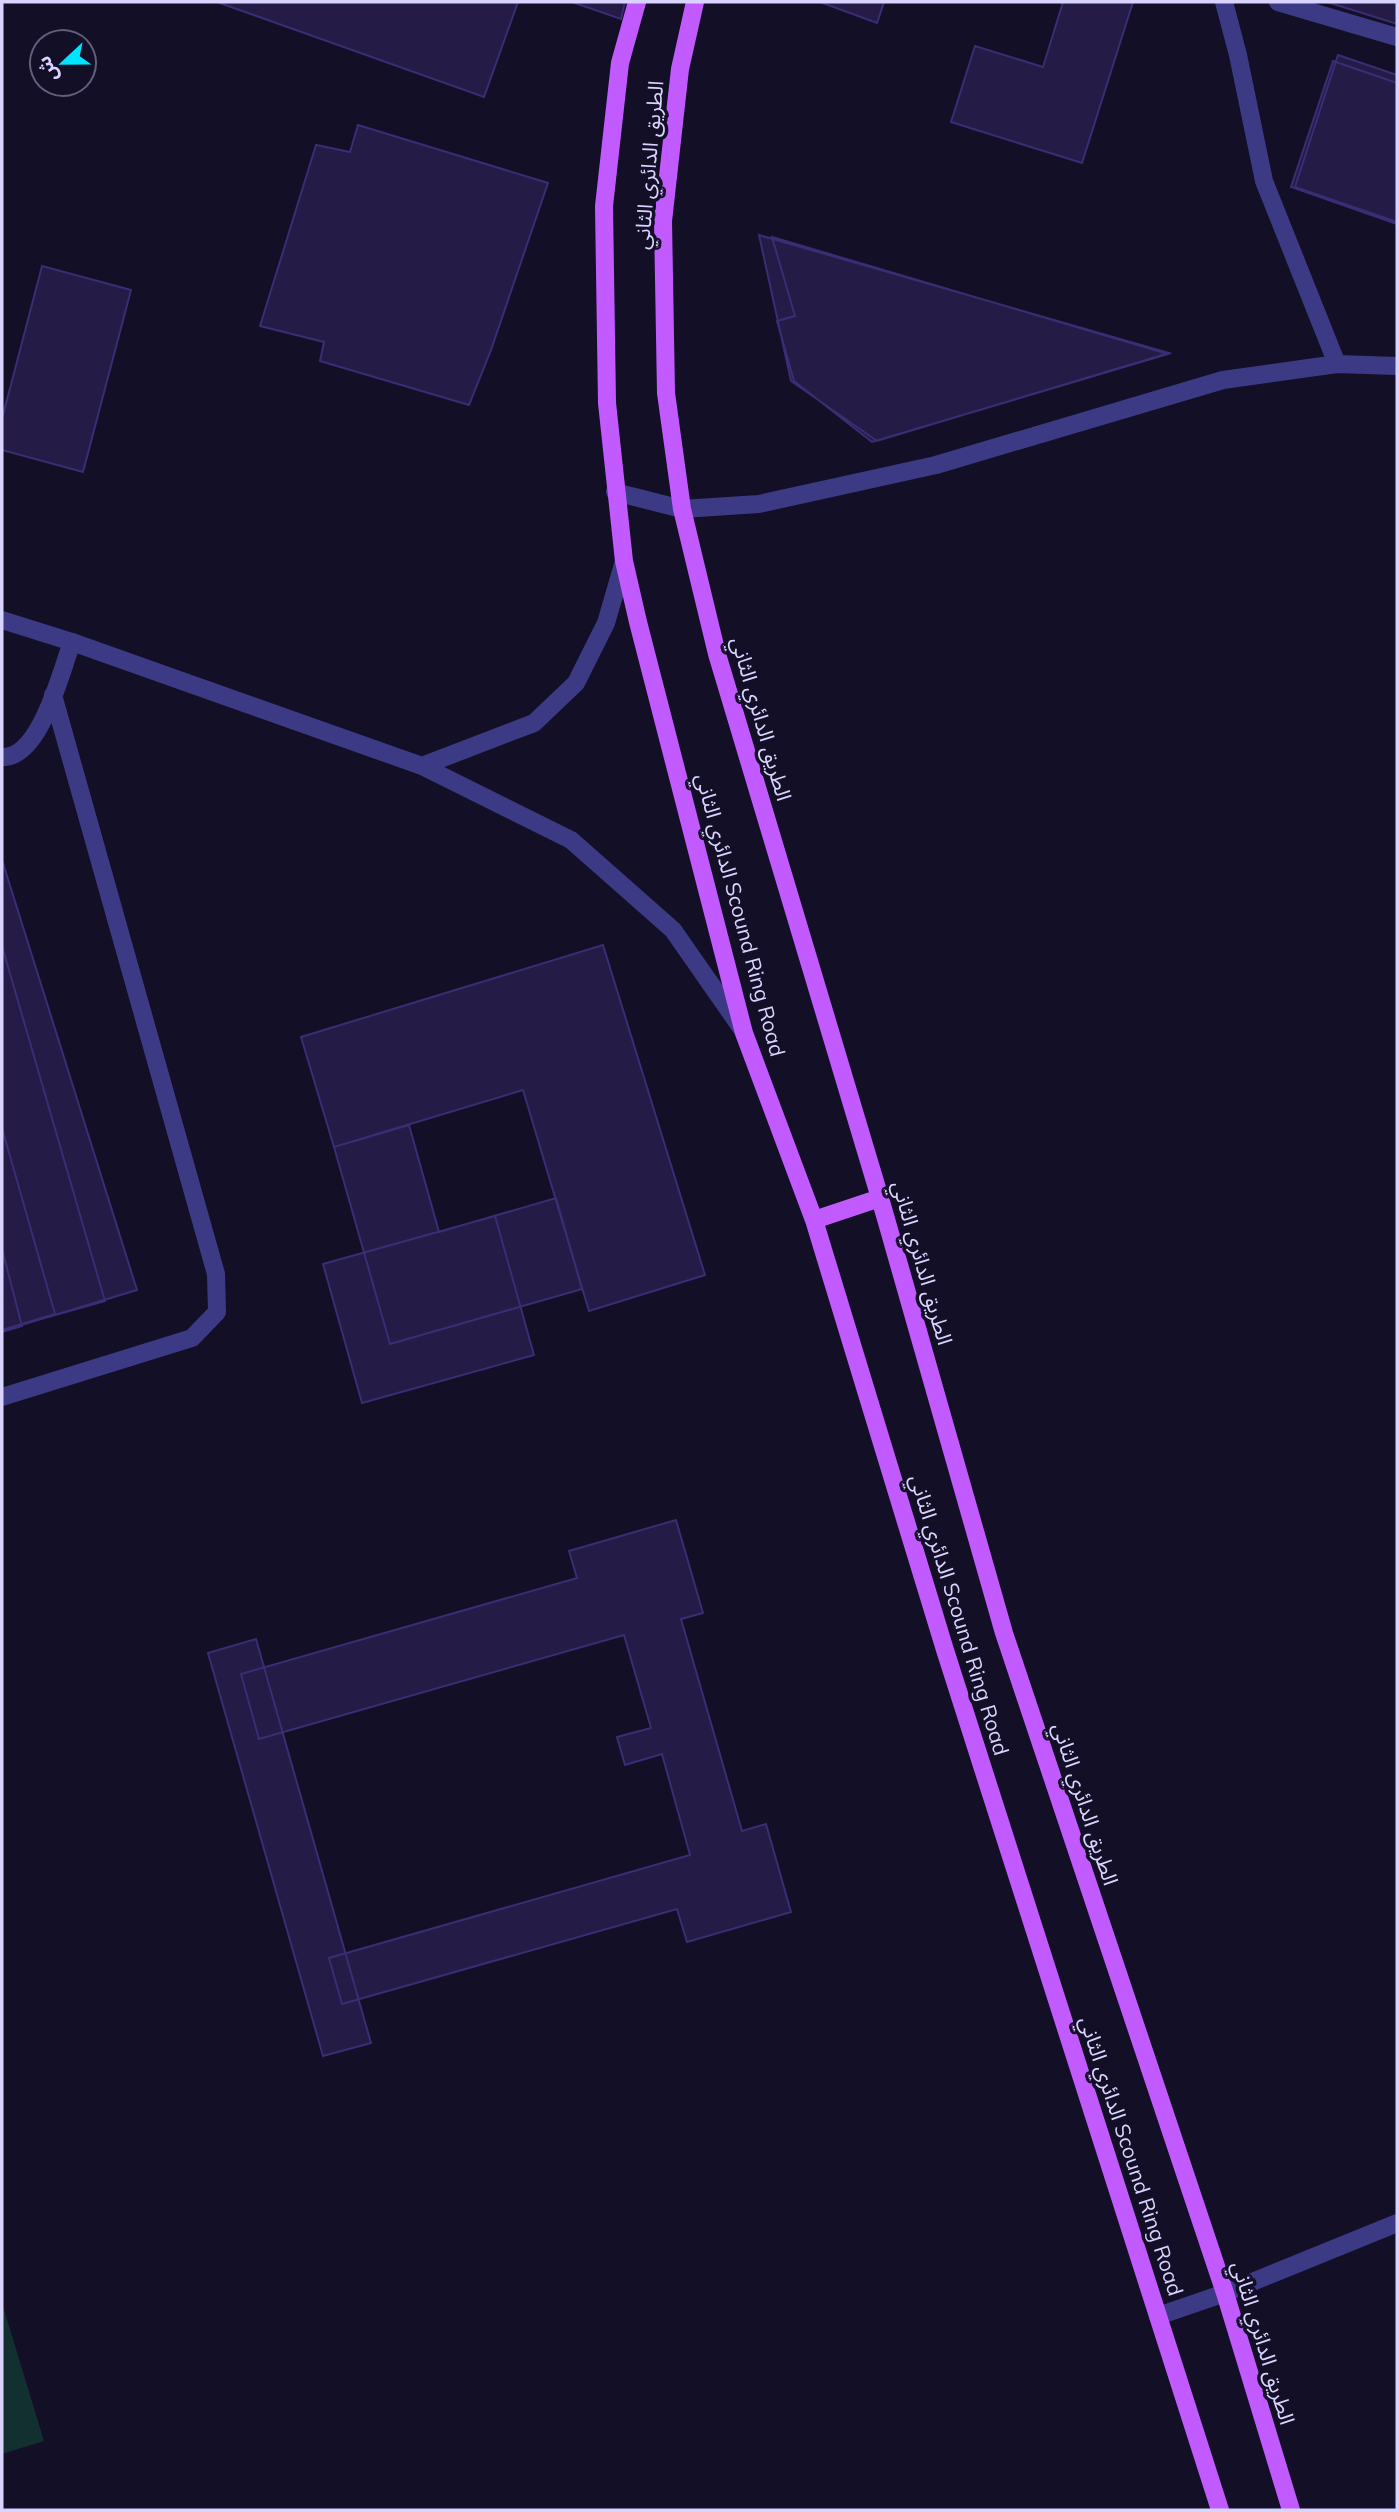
<svg xmlns="http://www.w3.org/2000/svg" width="1399" height="2512" viewBox="0 0 1399 2512" font-family="Mulish,'Noto Sans Arabic',sans-serif">
<rect width="100%" height="100%" fill="#130f26"/>
<path fill="#12302f" d="M 2,2303 L 44,2441 L 2,2454 Z"/>
<path fill="#241b47" stroke="#3b2d73" stroke-width="2" d="M 217,2 L 518,2 L 484,97 Z
M 572,2 L 625,2 L 621,19 Z
M 820,2 L 884,2 L 877,23 Z
M 1063,2 L 1133,2 L 1082,163 L 951,122 L 975,46 L 1043,67 Z
M 1327,2 L 1397,2 L 1397,24 Z
M 1338,55 L 1397,75 L 1397,222 L 1295,187 Z
M 1333,61 L 1397,83 L 1397,224 L 1291,187 Z
M 358,125 L 548,183 L 491,350 L 469,405 L 320,361 L 324,342 L 260,326 L 316,145 L 350,152 Z
M 759,235 L 1169,353 L 877,441 L 791,381 Z
M 772,237 L 1168,354 L 872,442 L 794,381 L 777,321 L 795,316 Z
M 42,266 L 131,290 L 83,472 L 2,450 L 2,419 Z
M 2,860 L 137,1290 L 2,1331 Z
M 603,945 L 705,1275 L 589,1311 L 523,1090 L 334,1147 L 301,1037 Z
M 2,946 L 105,1301 L 2,1330 Z
M 409,1125 L 439,1232 L 556,1198 L 582,1289 L 390,1344 L 334,1147 Z
M 2,1128 L 55,1314 L 2,1330 Z
M 495,1216 L 534,1355 L 362,1403 L 323,1264 Z
M 2,1249 L 22,1326 L 2,1332 Z
M 676,1520 L 703,1613 L 681,1619 L 742,1831 L 766,1824 L 791,1912 L 687,1942 L 677,1909 L 342,2004 L 329,1958 L 690,1855 L 662,1754 L 625,1765 L 617,1737 L 651,1728 L 624,1635 L 259,1739 L 241,1674 L 577,1578 L 569,1551 Z
M 256,1639 L 371,2043 L 323,2056 L 208,1653 Z"/>
<g fill="none" stroke-linecap="round" stroke-linejoin="round">
<path stroke="#3d3a85" stroke-width="18" d="M 2,757 C 40,759 61,672 72,642
M 2,1397 L 192,1338 L 217,1312 L 216,1274 L 53,695"/>
<path stroke="#3d3a85" stroke-width="18" d="M 1224,2 L 1238,55 L 1264,181 L 1337,364
M 1278,2 L 1397,37
M 615,492 L 682,509 L 759,504 L 936,465 L 1223,380 L 1337,364 L 1397,366
M 2,620 L 72,642 L 422,766 L 571,840 L 673,930 L 742,1029
M 422,766 L 534,723 L 576,683 L 606,623 L 624,561
M 1158,2316 L 1225,2293 L 1397,2223"/>
<path stroke="#c25bff" stroke-width="18" d="M 637,2 L 620,63 L 604,206 L 607,403 L 624,561 L 638,622 L 744,1033 L 814,1220 L 945,1650 L 1220,2510
M 695,2 L 680,69 L 663,221 L 666,393 L 682,509 L 717,654 L 880,1198 L 1004,1633 L 1225,2293 L 1291,2510
M 814,1220 L 880,1198"/>
</g>
<g text-anchor="middle" stroke-width="7" stroke-linejoin="round" paint-order="stroke">
<g font-size="21" fill="#d9d4ff" stroke="#130f26">
<text transform="translate(649 165) rotate(-85)" y="7">الطريق الدائري الثاني</text>
<text transform="translate(761 719) rotate(74)" y="7">الطريق الدائري الثاني</text>
<text transform="translate(740 915) rotate(75)" y="7">الدائري الثاني Scound Ring Road</text>
<text transform="translate(922 1263) rotate(74)" y="7">الطريق الدائري الثاني</text>
<text transform="translate(959 1615) rotate(73)" y="7">الدائري الثاني Scound Ring Road</text>
<text transform="translate(1085 1804) rotate(72)" y="7">الطريق الدائري الثاني</text>
<text transform="translate(1131 2156) rotate(72)" y="7">الدائري الثاني Scound Ring Road</text>
<text transform="translate(1263 2343) rotate(73)" y="7">الطريق الدائري الثاني</text>
</g>
</g>
<rect width="1399" height="2512" fill="none" stroke="#d9d4ff" stroke-width="7"/>
<g transform="translate(63 63) rotate(248)"><circle r="33" fill="#130f26" stroke="#625e7d" stroke-width="2"/>
<path d="M0-5L12 26L0 18L-12 26Z" fill="#00e5ff"/>
<text y="-10" font-size="19" font-weight="bold" text-anchor="middle" fill="#d9d4ff">ش</text>
</g>
</svg>
